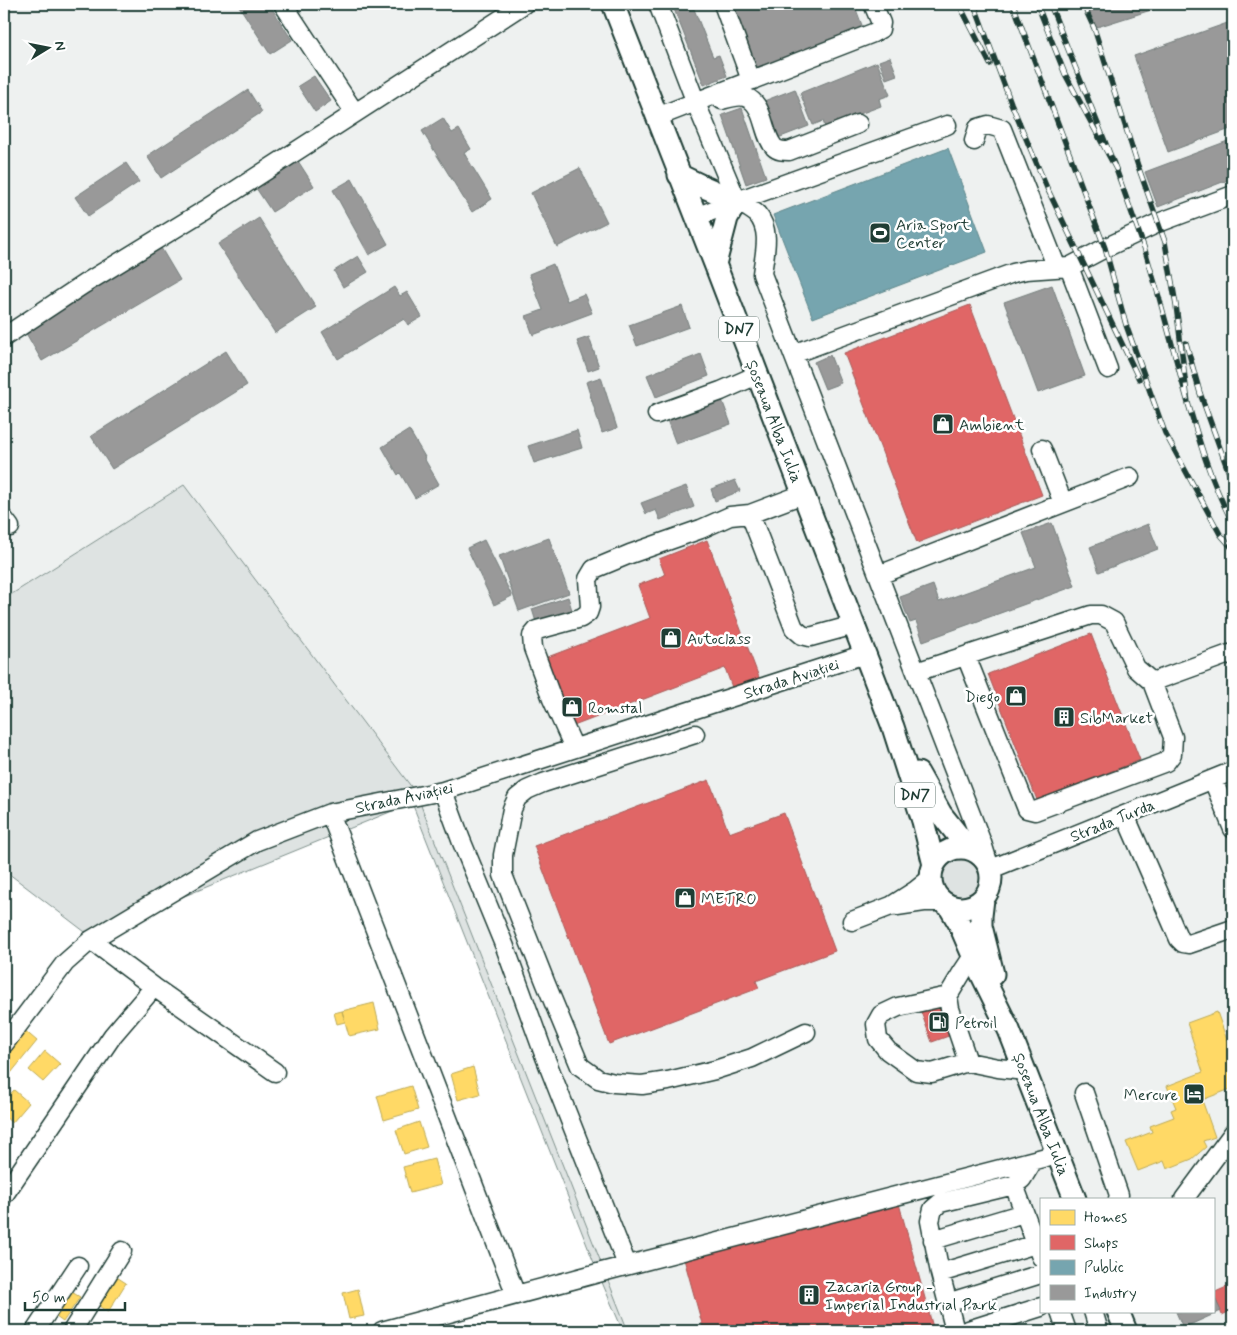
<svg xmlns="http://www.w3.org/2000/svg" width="1237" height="1335" viewBox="0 0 1237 1335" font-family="Mynerve,sans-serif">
<rect width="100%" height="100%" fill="#fff"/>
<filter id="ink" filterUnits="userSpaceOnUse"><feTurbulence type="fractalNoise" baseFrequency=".02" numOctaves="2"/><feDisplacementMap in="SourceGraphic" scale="10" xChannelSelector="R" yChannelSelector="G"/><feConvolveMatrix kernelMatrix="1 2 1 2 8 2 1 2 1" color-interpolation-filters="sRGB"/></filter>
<g filter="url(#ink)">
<path fill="#eef1f0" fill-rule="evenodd" d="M 4,4 L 1233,4 L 1233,1331 L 628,1331 L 416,793 L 184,485 L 4,599 ZM 1041,1199 L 1213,1199 L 1213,1311 L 1041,1311 Z"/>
<path fill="#dee3e2" stroke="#7e908b" d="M 184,485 L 416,793 L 628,1331 L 623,1331 L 598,1273 L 412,803 L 89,935 L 4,870 L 4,599 Z
M937 878a24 24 0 1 1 48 0a24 24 0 1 1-48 0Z"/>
<path fill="#ffd966" stroke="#bcaa57" d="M 374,1003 L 380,1029 L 349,1036 L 342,1011 Z
M 342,1011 L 345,1022 L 337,1024 L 334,1013 Z
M 1217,1012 L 1233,1057 L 1233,1088 L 1202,1100 L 1215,1137 L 1203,1141 L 1206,1147 L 1192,1159 L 1167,1169 L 1164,1161 L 1138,1171 L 1126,1142 L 1152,1132 L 1150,1126 L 1174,1117 L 1171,1110 L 1176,1108 L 1167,1086 L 1203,1072 L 1187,1023 Z
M 23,1029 L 37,1041 L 11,1073 L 4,1067 L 4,1053 Z
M 45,1051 L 60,1064 L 43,1082 L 29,1070 Z
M 473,1067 L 480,1094 L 458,1100 L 451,1074 Z
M 411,1086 L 418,1110 L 384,1120 L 377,1096 Z
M 14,1090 L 29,1103 L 12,1123 L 4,1116 L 4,1101 Z
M 419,1122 L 427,1147 L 404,1154 L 396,1130 Z
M 434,1159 L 441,1185 L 410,1193 L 403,1167 Z
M 112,1274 L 126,1283 L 108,1312 L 94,1303 Z
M 65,1288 L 80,1297 L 63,1322 L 49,1312 Z
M 358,1289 L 364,1316 L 349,1319 L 343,1293 Z"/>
<path fill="#e06666" stroke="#a65a57" d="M 970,305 L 1042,495 L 917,543 L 844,353 Z
M 707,540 L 760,680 L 733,690 L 725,668 L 571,727 L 545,658 L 650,618 L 638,585 L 665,575 L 659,559 Z
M 1091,634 L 1140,760 L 1037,800 L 988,674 Z
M 709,780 L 729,833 L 784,813 L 835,951 L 756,981 L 759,988 L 609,1044 L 534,846 Z
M 946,1003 L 957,1033 L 932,1042 L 921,1012 Z
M 898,1200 L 934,1331 L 704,1331 L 684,1259 Z
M 1229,1286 L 1233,1297 L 1233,1310 L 1222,1315 L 1213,1293 Z"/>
<path fill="#76a5af" stroke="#5c868a" d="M 948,148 L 987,252 L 813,318 L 773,215 Z"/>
<path fill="#999" stroke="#747d7b" d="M 242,4 L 269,4 L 292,40 L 270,54 L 239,6 Z
M 672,4 L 692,4 L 713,57 L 719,55 L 727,76 L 704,85 Z
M 723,4 L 854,4 L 863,28 L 748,71 Z
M 1095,4 L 1170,4 L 1094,28 L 1087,6 Z
M 1233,21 L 1233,128 L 1168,152 L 1134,56 Z
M 890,57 L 897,75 L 886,79 L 879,61 Z
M 877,62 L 890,95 L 879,99 L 881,106 L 825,127 L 823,121 L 813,125 L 800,93 Z
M 314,76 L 331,101 L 315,112 L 298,86 Z
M 795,89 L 809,126 L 778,138 L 764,101 Z
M 248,90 L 262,112 L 161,178 L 147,156 Z
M 742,108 L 766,177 L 746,184 L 722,115 Z
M 443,118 L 452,133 L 459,129 L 471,149 L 464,153 L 492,199 L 472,212 L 422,131 Z
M 1233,139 L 1233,178 L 1158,207 L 1145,172 Z
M 298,161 L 314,186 L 272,212 L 256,188 Z
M 126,163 L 139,182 L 88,216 L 75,197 Z
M 580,168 L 607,222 L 557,247 L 531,193 Z
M 352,179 L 388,244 L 369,255 L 333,190 Z
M 259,218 L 316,307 L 275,333 L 218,244 Z
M 161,248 L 180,280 L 42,361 L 23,328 Z
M 358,256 L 368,272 L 343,287 L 334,271 Z
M 553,264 L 567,301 L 584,294 L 592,313 L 533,335 L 526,316 L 543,310 L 529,274 Z
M 1052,285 L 1085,376 L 1038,393 L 1004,302 Z
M 394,287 L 400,296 L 407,292 L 422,317 L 408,325 L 404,319 L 338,359 L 322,332 Z
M 682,306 L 689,327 L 637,346 L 629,325 Z
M 589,337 L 599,367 L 588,371 L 577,341 Z
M 226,351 L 247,385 L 112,469 L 91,436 Z
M 701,354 L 709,376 L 656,397 L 647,375 Z
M 830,355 L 841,383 L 825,389 L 814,362 Z
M 601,377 L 617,428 L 602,433 L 586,382 Z
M 722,400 L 731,424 L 676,444 L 667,420 Z
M 409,430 L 425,457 L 424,458 L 439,484 L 415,498 L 400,473 L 398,475 L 382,447 Z
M 577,430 L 582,448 L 534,463 L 528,446 Z
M 735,480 L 740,491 L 715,501 L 711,489 Z
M 686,486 L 694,507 L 660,520 L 656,510 L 646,514 L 641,503 Z
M 1052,523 L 1075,586 L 923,641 L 916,621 L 910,623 L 900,597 L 933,585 L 939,602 L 1036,567 L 1023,533 Z
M 1148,524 L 1158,549 L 1099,572 L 1090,547 Z
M 549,538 L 569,593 L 519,611 L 499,556 Z
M 484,540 L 512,596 L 494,605 L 467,548 Z
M 568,597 L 572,610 L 536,622 L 532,609 Z
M 1214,1296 L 1221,1311 L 1183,1328 L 1176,1312 L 1213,1311 L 1213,1297 Z"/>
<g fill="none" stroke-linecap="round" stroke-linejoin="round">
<g stroke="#1f3d34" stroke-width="21">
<path id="minor" d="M 283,4 L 355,113
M 658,4 L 698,108 L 737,201 L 947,125
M 723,4 L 748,72 L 753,80
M 722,100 C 729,98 738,95 745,97 C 765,103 762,134 774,147 C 778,151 783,151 789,151 L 858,124
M 657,117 L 873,33 L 880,29 L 881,23 L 873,4
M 974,141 L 978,128 L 988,125 L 1002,129 L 1057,268
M 696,217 L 737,201 C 742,204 754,211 757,214 C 772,231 764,255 762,274 L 982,843 L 988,862
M 1069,267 L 1108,369
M 4,337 L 84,284 L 205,210 L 524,4
M 793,354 L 1013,273 L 1026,270 L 1069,267 L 1105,248 L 1158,223 L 1233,195
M 657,414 L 721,391 L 757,375
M 1042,449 L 1063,503
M 750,514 L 794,628 L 802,635 L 810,637 L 854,625
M 4,519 L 10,527
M 879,575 L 1130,477
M 966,656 L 1027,809 L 1035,811 L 1166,762 L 1172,754 L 1173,737 L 1152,682
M 916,672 L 1091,615 L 1101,615 L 1114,622 L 1136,668 L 1152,682 L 1229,654
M 695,734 L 543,783 L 527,790 L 517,798 L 512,809 L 503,855 L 503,875 L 546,984 L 580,1066 L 598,1079 L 614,1083 L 642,1085 L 668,1081 L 715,1070 L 752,1058 L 806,1032
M 574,748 L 552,699 L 533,648 L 532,636 L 537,630 L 581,618 L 588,613 L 590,607 L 588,579 L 594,569 L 630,554 L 701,529 L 730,516 L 750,514 L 803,494
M 1213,780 L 1233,829
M 443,791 L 461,840 L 505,947 L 545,1057 L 627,1265
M 330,813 L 516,1295
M 1125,815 L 1179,939 L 1183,943 L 1189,944 L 1233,929
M 991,869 L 1233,771
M 897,906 L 924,902 L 943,902
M 852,921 L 891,906 L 916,890 L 931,878
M 91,940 L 154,987 L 275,1072
M 973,956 L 963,971 L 948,996 L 950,1009 L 968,1062 L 998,1068 L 1025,1071
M 948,996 L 898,1007 L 881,1015 L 876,1024 L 878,1039 L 888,1051 L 916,1071 L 932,1073 L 968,1062
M 4,1044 L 65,963 L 91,940 L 257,841 L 330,813 L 443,791 L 865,654
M 1084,1093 L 1119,1195 L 1118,1199
M 1014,1185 L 1041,1257
M 4,1195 L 113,1035 L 154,987
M 1184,1199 L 1233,1133
M 933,1240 L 1024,1213
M 940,1273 L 1036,1244
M 947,1303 L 1041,1274
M 1060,1311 L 1067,1331
M 1093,1311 L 1099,1331
M 35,1331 L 78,1266
M 72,1331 L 122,1251
M 382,1331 L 598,1273 L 1058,1154
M 955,1331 L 940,1273 L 930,1221 L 933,1209 L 940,1203 L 1014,1185 L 1022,1179 L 1033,1161
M 965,1331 L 1041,1307"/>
</g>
<g stroke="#1f3d34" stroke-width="25">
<path id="major" d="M 613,4 L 715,264 L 893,727 L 923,821 L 934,865
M 679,175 L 704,187 L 737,201 L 727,218 L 715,264
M 918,773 L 941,814 L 968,848
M931 878a30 30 0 1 1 60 0a30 30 0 1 1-60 0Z
M 983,899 L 981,916 L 981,926 L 993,974
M 949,906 L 959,923 L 978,967 L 1009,1030 L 1075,1199
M 1118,1311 L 1126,1331"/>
</g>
<use href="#minor" stroke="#fff" stroke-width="18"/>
<use href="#major" stroke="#fff" stroke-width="21"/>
<g stroke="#1f3d34" stroke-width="5.5">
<path id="rail" d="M 959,4 L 990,64
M 974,4 L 1011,103 L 1047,188 L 1139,379
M 1013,4 L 1105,248 L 1126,325 L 1165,433 L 1220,534 L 1233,549
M 1037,4 L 1065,74 L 1116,169 L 1050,4
M 1083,4 L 1094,28 L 1138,166 L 1165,242 L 1176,305 L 1188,403 L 1159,297 L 1144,247 L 1116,169
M 1186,343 L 1200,393 L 1233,484
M 1188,403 C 1200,444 1212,485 1233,523"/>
</g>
<use href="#rail" stroke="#fff" stroke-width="4" stroke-dasharray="11" stroke-linecap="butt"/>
</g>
</g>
<defs>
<g id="stadium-square" transform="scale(1.125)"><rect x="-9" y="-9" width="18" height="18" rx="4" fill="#1f3d34" stroke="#fff"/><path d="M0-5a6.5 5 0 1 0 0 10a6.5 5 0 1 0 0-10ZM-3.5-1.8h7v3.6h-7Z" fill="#fff"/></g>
<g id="shop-square" transform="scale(1.125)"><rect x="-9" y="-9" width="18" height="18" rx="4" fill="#1f3d34" stroke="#fff"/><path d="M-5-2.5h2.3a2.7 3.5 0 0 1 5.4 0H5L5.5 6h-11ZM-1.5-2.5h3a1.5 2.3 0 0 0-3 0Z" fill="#fff"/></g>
<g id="building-square" transform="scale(1.125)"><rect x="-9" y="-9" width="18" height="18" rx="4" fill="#1f3d34" stroke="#fff"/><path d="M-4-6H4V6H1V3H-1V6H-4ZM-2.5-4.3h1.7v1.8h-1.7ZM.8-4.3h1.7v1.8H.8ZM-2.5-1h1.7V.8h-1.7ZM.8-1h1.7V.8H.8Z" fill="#fff"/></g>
<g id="fuel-square" transform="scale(1.125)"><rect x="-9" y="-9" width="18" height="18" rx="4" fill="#1f3d34" stroke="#fff"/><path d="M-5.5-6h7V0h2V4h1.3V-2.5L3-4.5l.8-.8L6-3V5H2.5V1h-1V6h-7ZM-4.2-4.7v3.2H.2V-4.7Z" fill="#fff"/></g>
<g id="hotel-square" transform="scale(1.125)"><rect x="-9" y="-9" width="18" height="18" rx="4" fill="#1f3d34" stroke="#fff"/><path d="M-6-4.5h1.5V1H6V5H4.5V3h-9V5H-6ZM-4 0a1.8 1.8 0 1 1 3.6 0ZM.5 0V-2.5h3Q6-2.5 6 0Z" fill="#fff"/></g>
</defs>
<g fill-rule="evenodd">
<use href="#stadium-square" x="880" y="233"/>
<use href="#shop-square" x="943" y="424"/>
<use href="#shop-square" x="671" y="638"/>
<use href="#shop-square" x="1016" y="696"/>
<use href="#shop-square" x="572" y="707"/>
<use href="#building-square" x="1064" y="717"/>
<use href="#shop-square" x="685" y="898"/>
<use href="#fuel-square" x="939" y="1022"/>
<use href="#hotel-square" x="1194" y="1094"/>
<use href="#building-square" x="809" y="1295"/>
</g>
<g text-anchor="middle" stroke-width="5" stroke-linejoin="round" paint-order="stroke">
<g fill="#fff" stroke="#627771" stroke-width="1">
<rect x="719" y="316.5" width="40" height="25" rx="4"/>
<rect x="895" y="782.5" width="40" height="25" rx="4"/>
</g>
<g font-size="15" font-weight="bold" fill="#1f3d34">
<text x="739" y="334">DN7</text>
<text x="915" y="800">DN7</text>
</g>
<g font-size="16" fill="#1f3d34" stroke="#fff" text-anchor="start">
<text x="896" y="230">Aria Sport<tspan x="896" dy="18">Center</tspan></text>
<text x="959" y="430">Ambient</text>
<text x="687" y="644">Autoclass</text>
<text x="1000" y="702" text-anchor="end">Diego</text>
<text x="588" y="713">Romstal</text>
<text x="1080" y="723">SibMarket</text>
<text x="701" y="904">METRO</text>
<text x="955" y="1028">Petroil</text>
<text x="1178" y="1100" text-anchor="end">Mercure</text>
<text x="825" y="1292">Zacaria Group -<tspan x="825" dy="18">Imperial Industrial Park</tspan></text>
</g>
<g font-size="16" fill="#1f3d34" stroke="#fff">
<text transform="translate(775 421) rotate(69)" y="6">Șoseaua Alba Iulia</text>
<text transform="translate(791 678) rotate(-18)" y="6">Strada Aviației</text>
<text transform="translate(404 797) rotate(-12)" y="6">Strada Aviației</text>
<text transform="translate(1112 820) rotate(-22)" y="6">Strada Turda</text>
<text transform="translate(1042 1114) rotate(69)" y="6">Șoseaua Alba Iulia</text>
</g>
</g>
<rect width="1237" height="1335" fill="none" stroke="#fff" stroke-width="20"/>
<rect x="10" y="10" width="1217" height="1315" fill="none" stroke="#1f3d34" stroke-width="2" filter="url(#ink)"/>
<rect x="1040" y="1198" width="175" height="115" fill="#ffffff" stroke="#a5b1ae"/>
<rect x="1050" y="1210" width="25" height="15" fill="#ffd966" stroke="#a5b1ae"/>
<text x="1084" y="1222" font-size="15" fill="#1f3d34">Homes</text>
<rect x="1050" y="1235" width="25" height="15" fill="#e06666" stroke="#a5b1ae"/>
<text x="1084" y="1248" font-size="15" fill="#1f3d34">Shops</text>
<rect x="1050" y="1260" width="25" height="15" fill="#76a5af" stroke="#a5b1ae"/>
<text x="1084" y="1272" font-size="15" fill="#1f3d34">Public</text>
<rect x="1050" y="1285" width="25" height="15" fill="#999999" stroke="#a5b1ae"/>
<text x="1084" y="1298" font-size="15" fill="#1f3d34">Industry</text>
<g transform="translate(48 48) rotate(80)" stroke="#ffffff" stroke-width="4" paint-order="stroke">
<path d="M0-4L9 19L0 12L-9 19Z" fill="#1f3d34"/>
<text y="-8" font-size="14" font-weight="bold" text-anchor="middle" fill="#1f3d34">N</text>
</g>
<path d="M25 1302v8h100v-8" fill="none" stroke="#1f3d34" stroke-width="2.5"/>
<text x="32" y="1302" font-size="15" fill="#1f3d34" stroke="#ffffff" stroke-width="4" paint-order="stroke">50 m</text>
</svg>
